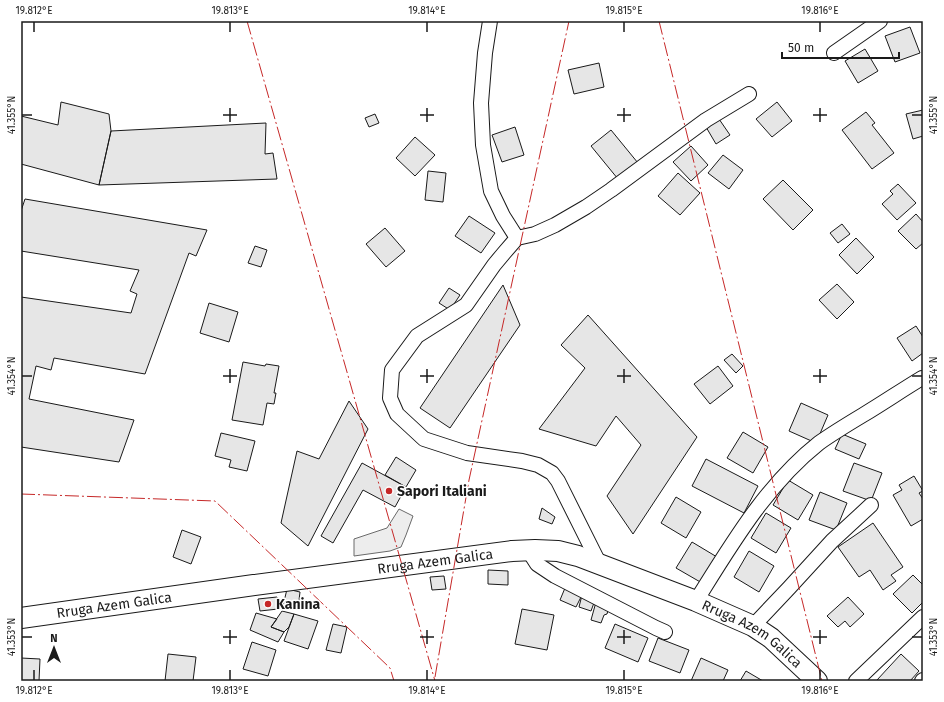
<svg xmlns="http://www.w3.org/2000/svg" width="944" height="702" viewBox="0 0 944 702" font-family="'Fira Sans',sans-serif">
<rect width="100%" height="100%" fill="#fff"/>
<path fill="#ededed" stroke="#6a6a6a" d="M 399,509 L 413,516 L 406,535 L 401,547 L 390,551 L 354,556 L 354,539 L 387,528 Z"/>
<path fill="#e6e6e6" stroke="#1a1a1a" d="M 910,27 L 920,53 L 895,62 L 885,36 Z
M 865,49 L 878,71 L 858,83 L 845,61 Z
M 599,63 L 604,87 L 574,94 L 568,70 Z
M 61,102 L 109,114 L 111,131 L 99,185 L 21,164 L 21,116 L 58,125 Z
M 777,102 L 792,121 L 772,137 L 756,119 Z
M 923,110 L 923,136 L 913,139 L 906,114 Z
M 866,112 L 875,123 L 872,125 L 894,153 L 872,169 L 842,130 Z
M 375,114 L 379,123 L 369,127 L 365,118 Z
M 719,119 L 730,135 L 716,144 L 706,127 Z
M 266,123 L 265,154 L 273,153 L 277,179 L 99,185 L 111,131 Z
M 515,127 L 524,155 L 502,162 L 492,135 Z
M 611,130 L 638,163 L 618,179 L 591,146 Z
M 415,137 L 435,155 L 415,176 L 396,158 Z
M 691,146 L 708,165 L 691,181 L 673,162 Z
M 723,155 L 743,170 L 729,189 L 708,173 Z
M 428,171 L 446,173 L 443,202 L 425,200 Z
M 678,173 L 700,193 L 680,215 L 658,196 Z
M 783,180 L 813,210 L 793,230 L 763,199 Z
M 898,184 L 916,203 L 897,220 L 882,204 L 893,194 L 890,191 Z
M 25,199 L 207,230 L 196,256 L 189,253 L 145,374 L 54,358 L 51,370 L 36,366 L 29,399 L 134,420 L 119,462 L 21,447 L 21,297 L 131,313 L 137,294 L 130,291 L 139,270 L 21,251 L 21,211 Z
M 916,214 L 923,222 L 923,243 L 916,249 L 898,231 Z
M 469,216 L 495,233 L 481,253 L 455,236 Z
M 842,224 L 850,234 L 838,243 L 830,233 Z
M 385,228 L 405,251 L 386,267 L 366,244 Z
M 856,238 L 874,257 L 857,274 L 839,255 Z
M 255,246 L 267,250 L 261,267 L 248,263 Z
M 837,284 L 854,302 L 837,319 L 819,300 Z
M 503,285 L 520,325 L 450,428 L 420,408 Z
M 449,288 L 460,295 L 450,310 L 439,303 Z
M 209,303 L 238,312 L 229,342 L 200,333 Z
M 588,315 L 697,437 L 633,534 L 607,496 L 641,445 L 616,416 L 596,446 L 539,429 L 585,368 L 561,345 Z
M 916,326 L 923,337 L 923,353 L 912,361 L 897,338 Z
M 732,354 L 743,366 L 736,373 L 724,360 Z
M 243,362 L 265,366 L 266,364 L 279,366 L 274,393 L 276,393 L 274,404 L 267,403 L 263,425 L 232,420 Z
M 718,366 L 733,386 L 710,404 L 694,384 Z
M 349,401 L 368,429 L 308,546 L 281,523 L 297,451 L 319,459 Z
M 801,403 L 828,415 L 816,443 L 789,431 Z
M 743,432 L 768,447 L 753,473 L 727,458 Z
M 221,433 L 255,441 L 247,471 L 229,467 L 231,460 L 215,456 Z
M 842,434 L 866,444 L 859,459 L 835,449 Z
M 396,457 L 416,470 L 406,487 L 385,475 Z
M 706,459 L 758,486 L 744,513 L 692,486 Z
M 362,463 L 406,487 L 395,507 L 363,490 L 333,543 L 321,536 Z
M 854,463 L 882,473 L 871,501 L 843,491 Z
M 914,476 L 923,491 L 919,493 L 923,499 L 923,519 L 911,526 L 893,495 L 902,490 L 899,485 Z
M 788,480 L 813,495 L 798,520 L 773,505 Z
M 820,492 L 847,503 L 836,530 L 809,520 Z
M 676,497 L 701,512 L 686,538 L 661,523 Z
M 542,508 L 555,517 L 552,524 L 539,519 Z
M 766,513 L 791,528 L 776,553 L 751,538 Z
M 873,523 L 903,567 L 891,575 L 896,581 L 883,590 L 870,570 L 859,577 L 838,547 Z
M 182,530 L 201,537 L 191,564 L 173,557 Z
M 692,542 L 717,557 L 702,583 L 676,568 Z
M 749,551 L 774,566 L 759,592 L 734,577 Z
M 488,570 L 508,571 L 508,585 L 488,584 Z
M 913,575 L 923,585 L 923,602 L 912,613 L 893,594 Z
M 444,576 L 446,589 L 432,590 L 430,577 Z
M 565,588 L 582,595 L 576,607 L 560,600 Z
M 287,589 L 300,592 L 298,608 L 283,606 Z
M 582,595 L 595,600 L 591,611 L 579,607 Z
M 277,597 L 278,609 L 260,611 L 258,599 Z
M 848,597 L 864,614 L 850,627 L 845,621 L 838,627 L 827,616 Z
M 596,602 L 609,607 L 607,614 L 604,615 L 601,623 L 591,620 Z
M 522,609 L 554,615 L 547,650 L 515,644 Z
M 282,611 L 294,614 L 289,627 L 284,632 L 271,627 Z
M 256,613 L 277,619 L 271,627 L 284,632 L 278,642 L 250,630 Z
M 294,614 L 318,621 L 308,649 L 284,641 Z
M 333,624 L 347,627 L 341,653 L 326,650 Z
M 615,624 L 648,638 L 638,662 L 605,648 Z
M 658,638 L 689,650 L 680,673 L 649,661 Z
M 252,642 L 276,650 L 268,676 L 243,669 Z
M 168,654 L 196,657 L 193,681 L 165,681 Z
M 901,654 L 919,671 L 910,681 L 878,681 L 877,680 Z
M 21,658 L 40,659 L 39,681 L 21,681 Z
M 701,658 L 728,670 L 723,681 L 691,681 Z
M 746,671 L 763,681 L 740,681 Z"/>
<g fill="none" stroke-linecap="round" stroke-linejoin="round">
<g stroke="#1a1a1a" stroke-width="16">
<path id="minor" d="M 490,21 L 485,53 L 481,103 L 483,145 L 491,191 L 503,216 L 517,238
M 834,53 L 880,21
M 528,550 L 537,564 L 555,576 L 656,628 L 665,632
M 599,563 L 558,481 L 552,473 L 538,465 L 522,461 L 467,453 L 424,439 L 397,414 L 390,398 L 392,370 L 417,336 L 466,305 L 494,265 L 504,253 L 517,238 L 535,234 L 555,225 L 586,207 L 611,190 L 706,120 L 749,94
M 696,601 C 731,545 766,485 819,443 C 833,433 848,424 863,415 C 883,403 902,390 922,378
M 753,626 L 789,588 L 832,541 L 871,505
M 856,681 L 923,617
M 922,681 L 923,680"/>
</g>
<g stroke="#1a1a1a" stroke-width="22">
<g id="secondary">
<path id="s1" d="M 21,618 L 254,585 L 512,551 L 535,550 L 558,551 L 578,556 L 696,601 L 753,626 L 771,638 L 817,681"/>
</g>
</g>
<use href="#minor" stroke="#fff" stroke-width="14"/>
<use href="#secondary" stroke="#fff" stroke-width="20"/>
<path stroke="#c62828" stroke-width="1" stroke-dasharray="14 3 2 3" stroke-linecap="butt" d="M 247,21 L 435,681
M 659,21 L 822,681
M 21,494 L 215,501 L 390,668 L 394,681
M 435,677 L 469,480 L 569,21"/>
</g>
<path fill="none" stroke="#1a1a1a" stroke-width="1.5" d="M 34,22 L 34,32M 230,22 L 230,32M 427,22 L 427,32M 624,22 L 624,32M 820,22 L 820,32M 230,108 L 230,122M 427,108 L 427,122M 624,108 L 624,122M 820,108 L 820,122M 22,115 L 32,115M 223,115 L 237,115M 420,115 L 434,115M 617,115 L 631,115M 813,115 L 827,115M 912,115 L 922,115M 230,369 L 230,383M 427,369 L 427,383M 624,369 L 624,383M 820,369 L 820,383M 22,376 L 32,376M 223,376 L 237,376M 420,376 L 434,376M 617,376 L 631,376M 813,376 L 827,376M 912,376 L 922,376M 230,630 L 230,644M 427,630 L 427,644M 624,630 L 624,644M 820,630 L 820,644M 22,637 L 32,637M 223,637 L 237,637M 420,637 L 434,637M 617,637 L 631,637M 813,637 L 827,637M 912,637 L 922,637M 34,670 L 34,680M 230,670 L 230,680M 427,670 L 427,680M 624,670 L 624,680M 820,670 L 820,680"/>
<g fill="#c62828" stroke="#fff" stroke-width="1.5">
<circle cx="389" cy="491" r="4"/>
<circle cx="268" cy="604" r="4"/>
</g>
<g text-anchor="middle" stroke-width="3" stroke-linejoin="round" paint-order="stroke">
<g font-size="14" font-weight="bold" fill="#1a1a1a" stroke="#fff" text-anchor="start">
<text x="397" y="496">Sapori Italiani</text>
<text x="276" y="609">Kanina</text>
</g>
<g font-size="14" fill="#1a1a1a" stroke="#fff">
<text dy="5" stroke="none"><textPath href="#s1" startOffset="418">Rruga Azem Galica</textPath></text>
<text dy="5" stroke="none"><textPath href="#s1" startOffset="94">Rruga Azem Galica</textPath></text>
<text dy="5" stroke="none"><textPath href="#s1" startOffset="754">Rruga Azem Galica</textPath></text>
</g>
</g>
<rect width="944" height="702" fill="none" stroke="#ffffff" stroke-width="44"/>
<g transform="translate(54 648)" stroke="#ffffff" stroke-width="3" paint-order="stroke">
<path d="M0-3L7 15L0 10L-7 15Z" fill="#1a1a1a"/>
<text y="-6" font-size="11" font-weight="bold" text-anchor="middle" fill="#1a1a1a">N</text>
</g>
<path d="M782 52v6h117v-6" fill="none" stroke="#1a1a1a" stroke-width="2"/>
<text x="788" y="52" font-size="12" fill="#1a1a1a" stroke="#ffffff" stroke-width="3" paint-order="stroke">50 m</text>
<rect x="22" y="22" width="900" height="658" fill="none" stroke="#1a1a1a" stroke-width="1.5"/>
<g font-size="10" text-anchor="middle" fill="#1a1a1a">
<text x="34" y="14">19.812°E</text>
<text x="230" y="14">19.813°E</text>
<text x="427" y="14">19.814°E</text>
<text x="624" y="14">19.815°E</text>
<text x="820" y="14">19.816°E</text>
<text transform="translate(11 115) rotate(-90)" y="4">41.355°N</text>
<text transform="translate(933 115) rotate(-90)" y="4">41.355°N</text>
<text transform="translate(11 376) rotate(-90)" y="4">41.354°N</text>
<text transform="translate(933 376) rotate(-90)" y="4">41.354°N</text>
<text transform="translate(11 637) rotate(-90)" y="4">41.353°N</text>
<text transform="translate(933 637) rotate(-90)" y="4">41.353°N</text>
<text x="34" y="694">19.812°E</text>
<text x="230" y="694">19.813°E</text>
<text x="427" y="694">19.814°E</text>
<text x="624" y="694">19.815°E</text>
<text x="820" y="694">19.816°E</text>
</g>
</svg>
